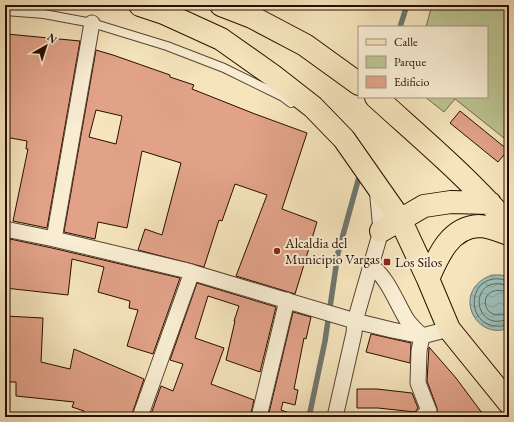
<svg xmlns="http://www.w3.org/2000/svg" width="514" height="422" viewBox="0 0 514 422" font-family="'EB Garamond',serif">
<defs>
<pattern id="water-waves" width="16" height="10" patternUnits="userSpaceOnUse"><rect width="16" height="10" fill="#9dbeb7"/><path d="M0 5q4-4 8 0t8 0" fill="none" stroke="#87a29c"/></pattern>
</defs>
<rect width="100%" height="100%" fill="#f5e4bc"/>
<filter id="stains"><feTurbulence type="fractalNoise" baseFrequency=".005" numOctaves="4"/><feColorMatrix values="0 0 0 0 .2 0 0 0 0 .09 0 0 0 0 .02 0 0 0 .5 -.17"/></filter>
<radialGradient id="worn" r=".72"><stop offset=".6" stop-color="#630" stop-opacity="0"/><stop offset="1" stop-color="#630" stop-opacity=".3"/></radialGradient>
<path fill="#bbc491" stroke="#726848" d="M 432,5 L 509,5 L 509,142 L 455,99 L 444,112 L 425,97 L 487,97 L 487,27 L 426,27 Z"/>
<path fill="url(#water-waves)" stroke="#6f776e" d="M 492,275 L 501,275 L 509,277 L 509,328 C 475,342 450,290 492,275 Z"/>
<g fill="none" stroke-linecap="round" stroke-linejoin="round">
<path stroke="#63665c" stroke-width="1" d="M 509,281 C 504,280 499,278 493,279 C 469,283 468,318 490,325 C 497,327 503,326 509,325
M 509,286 C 504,285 499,283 493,284 C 474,288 475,316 493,321 C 499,322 504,320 509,320
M 509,292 C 504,292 499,289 494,291 C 482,294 483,310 493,314 C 499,316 504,314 509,314"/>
<path stroke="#6f776e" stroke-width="5.5" d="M 400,27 L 407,5
M 309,417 L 325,341 L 338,253 L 359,177"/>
</g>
<path fill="#e1a288" stroke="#290d00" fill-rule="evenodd" d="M 7,34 L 80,41 L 47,228 L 13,221 L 28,149 L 26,149 L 27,141 L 5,137 L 5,54 Z
M 96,50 L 113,55 L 170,75 L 170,77 L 194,85 L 192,89 L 255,114 L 307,133 L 282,209 L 317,222 L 295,294 L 236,276 L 267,195 L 235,184 L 222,221 L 219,220 L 204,267 L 138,250 L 145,229 L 162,235 L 181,163 L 142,151 L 127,228 L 98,222 L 95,239 L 64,232 ZM 96,110 L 122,116 L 116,144 L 89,137 Z
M 460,111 L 508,150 L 498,162 L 450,123 Z
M 10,239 L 52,248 L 180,278 L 153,354 L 127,346 L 138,310 L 129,308 L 130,301 L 98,292 L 104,267 L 72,259 L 68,295 L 5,288 L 5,270 L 7,271 Z
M 197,283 L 276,307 L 260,372 L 226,360 L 235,321 L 234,321 L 239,306 L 208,296 L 195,338 L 224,348 L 211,384 L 254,400 L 250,417 L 150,417 L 161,386 L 173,391 L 183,364 L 170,360 Z
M 293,312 L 311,317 L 306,339 L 304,338 L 294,389 L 298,390 L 295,405 L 283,402 L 281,410 L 295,415 L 295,417 L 268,417 Z
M 5,316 L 43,318 L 41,362 L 70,369 L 74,349 L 144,379 L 131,417 L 82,417 L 84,411 L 72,407 L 74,402 L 16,396 L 16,382 L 5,382 Z
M 371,334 L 411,343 L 410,363 L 366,352 Z
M 429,347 L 456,378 L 485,417 L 462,417 L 437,414 L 437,408 L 427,381 Z
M 357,389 L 377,389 L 412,393 L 418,408 L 415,412 L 378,408 L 357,408 Z"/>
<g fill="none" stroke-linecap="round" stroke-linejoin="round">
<g stroke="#5c432f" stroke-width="10">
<path id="service" d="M 5,11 L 44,14 L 92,23 L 167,46 L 224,68 L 283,97 L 291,103"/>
</g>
<g stroke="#5c432f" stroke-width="17">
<path id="minor" d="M 5,229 L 54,239 L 184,270 L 355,321 L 392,330 L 422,336 L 449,329
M 54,239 L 92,23
M 371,266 C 387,276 397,304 407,320 C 411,326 417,331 422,336 L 419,351 L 418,383 L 429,411 L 422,417
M 140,417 L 192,272
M 259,417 L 287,300
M 335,417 L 354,333 L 355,321 L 381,231 L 377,187"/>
</g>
<g stroke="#290d00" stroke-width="24">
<path id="primary" d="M 140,5 L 164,13 L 221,39 L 272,75 L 313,107 L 344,139 L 400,219 L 428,279 L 449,329 L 509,403
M 221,5 L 252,17 L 305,45 L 359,84
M 376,97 C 421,138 469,178 509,225
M 381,231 L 424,206 L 451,202 L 490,203
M 428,279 C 438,256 450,227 479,226 C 488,226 500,231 509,234"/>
</g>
<use href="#service" stroke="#f8edd3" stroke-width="8"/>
<use href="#minor" stroke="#f8edd3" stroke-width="15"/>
<use href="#primary" stroke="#f5e4bc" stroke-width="22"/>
</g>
<g fill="#8f2418" stroke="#f8edd3" stroke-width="1.5">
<circle cx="277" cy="251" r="4"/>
<rect x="383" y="258" width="8" height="8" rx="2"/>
</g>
<g text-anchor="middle" stroke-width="4" stroke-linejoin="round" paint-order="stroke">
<g font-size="14" fill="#290d00" stroke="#f8edd3" text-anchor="start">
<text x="285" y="248">Alcaldia del<tspan x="285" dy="16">Municipio Vargas</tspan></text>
<text x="395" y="267">Los Silos</text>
</g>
</g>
<rect width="514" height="422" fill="none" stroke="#f5e4bc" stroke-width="20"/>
<rect x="6" y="6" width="502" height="410" fill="none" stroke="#290d00" stroke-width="2"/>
<rect x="10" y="10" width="494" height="402" fill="none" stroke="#290d00"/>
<rect x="358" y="26" width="130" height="72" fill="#f8edd3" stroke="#a5937f"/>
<rect x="366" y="39" width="20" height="6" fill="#f5e4bc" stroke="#a5937f"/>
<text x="394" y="46" font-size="12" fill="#290d00">Calle</text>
<rect x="366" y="56" width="20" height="12" fill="#bbc491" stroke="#a5937f"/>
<text x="394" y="66" font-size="12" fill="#290d00">Parque</text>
<rect x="366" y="76" width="20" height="12" fill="#e1a288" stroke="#a5937f"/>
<text x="394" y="86" font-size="12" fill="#290d00">Edificio</text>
<g transform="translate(46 46) rotate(39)" stroke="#f8edd3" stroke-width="3" paint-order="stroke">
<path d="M0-3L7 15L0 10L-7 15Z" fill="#290d00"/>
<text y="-6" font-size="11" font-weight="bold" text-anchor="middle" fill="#290d00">N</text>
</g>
<rect width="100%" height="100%" filter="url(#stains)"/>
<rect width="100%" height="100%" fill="url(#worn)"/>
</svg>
